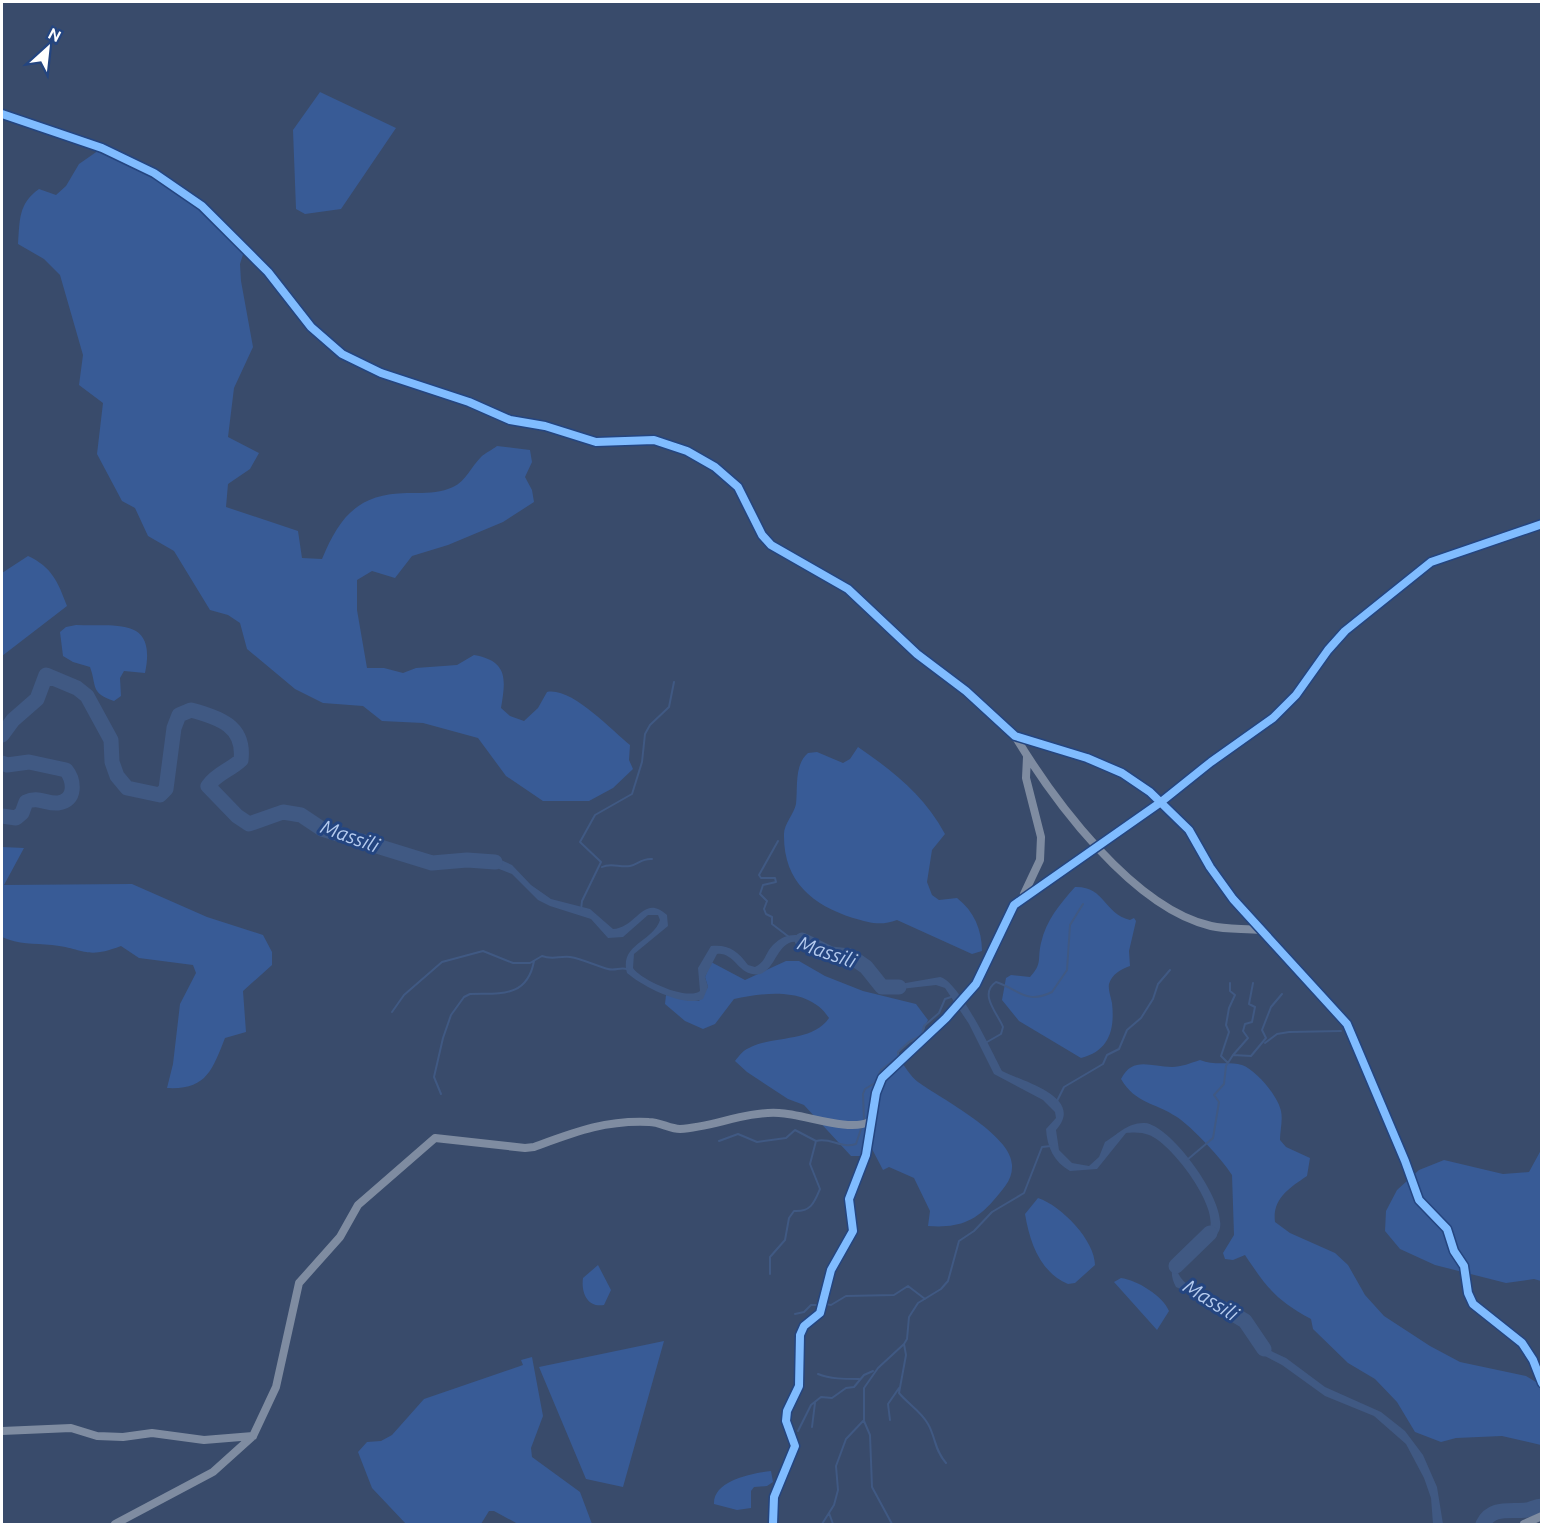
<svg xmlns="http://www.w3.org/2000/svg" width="1543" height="1526" viewBox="0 0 1543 1526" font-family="Ubuntu,sans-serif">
<rect width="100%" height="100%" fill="#394b6b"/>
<path fill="#385b96" d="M 320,92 L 396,128 L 341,209 L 305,214 L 296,209 L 293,130 Z
M 102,148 L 154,173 L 202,206 L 245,248 L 240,264 L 241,281 L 253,347 L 234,388 L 228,437 L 259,453 L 250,469 L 228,484 L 226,507 L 298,531 L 302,558 L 322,559 C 340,516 358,494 407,493 C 423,493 438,494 453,487 C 466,481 471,467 481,457 C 485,453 492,450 497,446 L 530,450 L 532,462 L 525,477 L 532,490 L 534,502 L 503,522 L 448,545 L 412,556 L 395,578 L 372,571 L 357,580 L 357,610 L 367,668 L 384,668 L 403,673 L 416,668 L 457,665 L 474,655 C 508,661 506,679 501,708 L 510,716 L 524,721 L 538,708 L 547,692 C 572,687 611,730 630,745 L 629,760 L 633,769 L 613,788 L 589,801 L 543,801 L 506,776 L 478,738 L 423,723 L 382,721 L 363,706 L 323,703 L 295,689 L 247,649 L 240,623 L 228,615 L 210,610 L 174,551 L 148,536 L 135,508 L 122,501 L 97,454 L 103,403 L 79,385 L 83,355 L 60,275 L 44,259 L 18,244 C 20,220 18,204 39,189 L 56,195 L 66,186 L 79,164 Z
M 28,556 C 52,567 58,582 67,606 L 2,656 L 2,573 Z
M 76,625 C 116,627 157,616 145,673 L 124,671 L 120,678 L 121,696 L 114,701 C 90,693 97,686 90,667 L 73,662 L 63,656 L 60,632 L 66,627 Z
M 858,747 C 893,771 924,795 945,834 L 932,850 L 927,882 L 932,895 L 939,900 L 957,898 C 974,911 982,930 982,951 L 972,954 L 897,920 C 881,926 870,923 853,918 C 812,905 783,881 784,834 C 784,824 794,814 796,804 C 798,787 794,765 808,753 L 817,752 L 843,763 L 850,759 Z
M 2,847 L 24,848 L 4,885 L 132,884 L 207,917 L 263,935 L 272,952 L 272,965 L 243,991 L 246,1032 L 225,1038 C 212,1071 206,1090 167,1088 L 173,1064 L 180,1004 L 196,973 L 193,965 L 139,958 L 121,946 C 85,960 84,948 52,945 C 33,943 19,945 2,937 Z
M 1075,887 C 1105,886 1103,913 1130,920 L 1134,918 L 1136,921 L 1129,951 L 1130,966 C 1121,969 1112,974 1109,984 C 1108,989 1111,998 1112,1003 C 1115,1030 1109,1051 1081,1058 L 1019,1021 L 1002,1000 L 1006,978 L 1011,975 L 1030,977 C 1043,963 1037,960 1041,943 C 1046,920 1060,904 1075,887 Z
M 786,961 L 799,961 L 825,976 L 863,991 L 916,1004 L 928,1020 C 925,1025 925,1030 922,1034 C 916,1043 900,1043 898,1057 C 904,1065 910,1076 918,1082 C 940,1098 1012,1135 1012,1165 C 1013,1180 1002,1190 993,1201 C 974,1223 956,1228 928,1226 L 930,1211 L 914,1178 L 889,1167 L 883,1170 L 872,1149 L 860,1156 L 851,1156 L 804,1105 L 788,1099 L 747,1072 L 735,1061 C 739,1056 743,1050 749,1048 C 773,1035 812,1043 829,1018 C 809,987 766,992 734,999 L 715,1024 L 703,1029 L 685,1021 L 665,1004 L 666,995 L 699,1001 L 708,987 L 705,977 L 711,962 L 745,980 Z
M 1200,1060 C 1214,1066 1228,1061 1242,1065 C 1256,1070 1278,1096 1281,1111 C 1283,1120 1280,1131 1280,1140 L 1286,1147 L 1310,1158 L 1307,1176 C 1289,1188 1272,1199 1275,1222 L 1290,1233 L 1335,1253 L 1348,1265 L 1365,1295 L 1384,1316 L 1430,1346 L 1460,1362 L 1526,1376 L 1541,1385 L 1541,1445 L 1502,1436 L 1456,1438 L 1441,1442 L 1415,1432 L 1397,1402 L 1375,1379 L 1348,1363 L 1313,1329 L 1311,1319 C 1276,1300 1267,1288 1245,1255 L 1233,1260 L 1225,1259 L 1223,1253 L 1234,1235 L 1232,1175 C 1221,1158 1193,1128 1177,1117 C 1154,1102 1136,1104 1121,1079 C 1133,1056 1150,1067 1172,1067 C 1181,1067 1191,1063 1200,1060 Z
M 1541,1150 L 1541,1281 L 1534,1279 L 1506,1283 L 1435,1265 L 1400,1249 L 1385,1231 L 1386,1211 L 1397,1190 L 1419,1170 L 1444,1160 L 1503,1174 L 1529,1172 Z
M 1038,1198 C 1062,1206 1095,1241 1095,1265 L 1075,1283 L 1068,1284 C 1040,1272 1030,1243 1025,1214 Z
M 598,1265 L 611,1290 L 604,1305 C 587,1308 581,1292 583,1278 Z
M 1121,1278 C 1137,1280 1163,1296 1169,1311 L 1157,1330 L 1114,1282 Z
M 664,1341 L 623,1487 L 586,1479 L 539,1367 Z
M 532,1357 L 543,1416 L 531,1448 L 532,1457 L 580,1492 L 592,1524 L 518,1524 L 494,1511 L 489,1511 L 481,1524 L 406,1524 L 372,1488 L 358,1452 L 367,1442 L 381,1441 L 392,1435 L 424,1399 L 523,1365 L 521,1360 Z
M 771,1471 L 773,1482 L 767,1486 L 754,1487 L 751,1491 L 751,1508 L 737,1510 L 714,1504 C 713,1480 753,1473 771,1471 Z"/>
<path fill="#405983" d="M 476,856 L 501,860 L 512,865 L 531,885 L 551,899 L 590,909 L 613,929 C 637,928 643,893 667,915 L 668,926 L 634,954 L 633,968 C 641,980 687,1001 700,991 L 698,968 L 711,946 C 728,944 738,951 748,965 L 755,967 C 766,962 765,953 773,945 C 788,929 808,934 824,946 C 812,954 801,937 789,943 C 774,950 773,978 752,974 C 738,972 733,952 717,954 L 705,977 L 708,987 L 703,999 C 684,1008 642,986 627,973 C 619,944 653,942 660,920 L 658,915 L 648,915 L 623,937 L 608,938 L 591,919 L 550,906 L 538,900 L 512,874 L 494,867 L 476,864 Z
M 940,977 C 959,981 992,1052 1002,1071 C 1021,1081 1086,1097 1056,1130 L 1059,1150 L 1072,1163 L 1089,1166 L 1099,1157 L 1105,1142 C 1117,1135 1128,1122 1145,1123 C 1171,1125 1230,1205 1219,1231 C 1216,1238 1205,1245 1198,1248 L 1193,1245 L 1199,1235 L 1210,1228 C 1217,1204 1171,1143 1149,1135 C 1143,1132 1132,1132 1126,1133 L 1097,1169 L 1070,1171 C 1054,1162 1047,1147 1046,1129 L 1056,1118 L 1055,1112 L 1043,1100 L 994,1074 L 969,1024 L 945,988 L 936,985 L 883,991 L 879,986 L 882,982 L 900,984 Z
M 1187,1250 L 1191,1252 L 1177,1270 C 1183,1293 1225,1297 1242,1316 L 1240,1323 L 1208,1302 L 1176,1287 C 1168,1273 1171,1257 1187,1250 Z
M 1255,1332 L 1264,1346 L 1273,1352 L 1286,1358 L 1325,1387 L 1381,1412 L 1405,1431 L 1423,1455 L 1437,1487 L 1443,1524 L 1433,1524 L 1431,1498 L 1424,1478 L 1406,1444 L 1374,1416 L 1325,1396 L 1282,1365 L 1261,1354 L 1254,1340 Z
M 1508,1504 L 1534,1505 L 1536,1509 L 1514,1513 L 1480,1524 C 1482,1509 1495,1506 1508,1504 Z"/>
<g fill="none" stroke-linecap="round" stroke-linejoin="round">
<path stroke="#405983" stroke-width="2" d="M 778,841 L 759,875 L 761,878 L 775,878 L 776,882 L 763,885 L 760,894 L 767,901 L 764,909 L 766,914 L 772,917 L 772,924 L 789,937
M 602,867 C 611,862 620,868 630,866 C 639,864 642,858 652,859
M 581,910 L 582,901 L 601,862 L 580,842 L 595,815 L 632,794 L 642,762 L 645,734 L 650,725 L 669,707 L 674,682
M 392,1012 L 404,995 L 442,962 L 483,951 L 513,963 L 530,963 L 542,956 C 552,960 559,956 570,957 C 583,959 596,966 608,969 C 615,971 620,967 627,969
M 987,1042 L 1001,1034 L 1003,1027 C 998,1014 978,994 996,982 C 1018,989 1026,1005 1052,992 L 1067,970 L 1070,925 L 1083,904
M 1265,1043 L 1277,1034 L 1289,1032 L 1341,1031
M 1233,1055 L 1248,1038 L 1243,1031 L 1245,1024 L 1252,1022 L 1255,1007 L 1249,1004 L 1253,983
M 1228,1063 L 1221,1056 L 1229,1032 L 1226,1025 L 1229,1008 L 1235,995 L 1230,991 L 1230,983
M 441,1094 L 434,1077 L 443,1038 L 451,1015 L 464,997 L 470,994 C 498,993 527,999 534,961
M 1057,1101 L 1064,1087 L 1103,1064 L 1107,1055 L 1119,1049 L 1127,1030 L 1141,1018 L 1153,999 L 1158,984 L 1170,970
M 864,1121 L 863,1094 L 865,1089 L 875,1083 L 881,1070 L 898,1057 L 898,1052 L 909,1042 L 922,1035 L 924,1026 L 939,1013 L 945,999 L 951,997
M 719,1141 L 738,1134 L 757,1142 L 786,1138 L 795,1130 L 816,1141
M 1187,1160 L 1213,1138 L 1219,1102 L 1214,1095 L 1224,1084 L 1226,1066 L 1233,1055 L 1251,1056 L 1266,1038 L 1262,1030 L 1271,1007 L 1282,994
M 770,1274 L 770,1257 L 785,1240 L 789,1218 L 794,1211 C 811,1212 814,1203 820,1189 L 810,1164 L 816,1141 C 831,1137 841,1149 856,1144 L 862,1126
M 825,1304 L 831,1305 L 846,1296 L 894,1295 L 908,1286 L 925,1299
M 795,1314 L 804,1312 L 811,1305 L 819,1305
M 904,1344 L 906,1355 L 899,1393 C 908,1404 921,1411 928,1424 C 936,1438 934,1449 946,1463
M 818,1374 C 830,1379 845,1379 859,1379
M 890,1420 L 888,1404 L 899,1388
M 864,1421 L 870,1435 L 872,1487 L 892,1524
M 812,1427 L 815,1403
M 798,1431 L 811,1405 L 821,1397 L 832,1398 L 846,1388 L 854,1387 L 864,1375 L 873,1371
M 829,1513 L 833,1524
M 822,1524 L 834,1505 L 838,1490 L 836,1466 L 846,1439 L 864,1420 L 864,1388 L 878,1368 L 904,1344 L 907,1339 L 909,1317 L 918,1303 L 941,1289 L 948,1281 L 959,1241 L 974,1231 L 992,1212 L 1024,1193 L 1042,1147 L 1051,1146"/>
<path stroke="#405983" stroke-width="15" d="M 2,735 L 13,720 L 37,699 L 46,675 L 77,688 L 87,696 L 111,740 L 112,762 L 117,776 L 127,788 L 160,795 L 166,789 L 174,728 L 179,715 L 191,710 C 220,718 245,726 241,760 C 229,771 217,773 208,786 L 237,816 L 249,824 L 283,812 L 301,815 L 322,829 L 432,863 L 467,860 L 495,862
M 2,763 L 7,765 L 29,762 L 66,770 C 74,780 77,801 58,803 C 46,804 38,796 26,802 L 22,813 L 16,818 L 2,816
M 802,940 L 831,954 L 850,956 L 866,967 L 882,987 L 899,987
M 1176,1266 L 1210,1233
M 1225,1309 L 1245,1321 L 1264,1349
M 1483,1524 C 1492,1506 1510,1512 1527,1510 C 1532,1509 1536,1506 1542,1506"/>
<path stroke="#7f8ca1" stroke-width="8" d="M 2,114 L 102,148 L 154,173 L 202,206 L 268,272 L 311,327 L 342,354 L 381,373 L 469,402 L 510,420 L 545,426 L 596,442 L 654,440 L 687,451 L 715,467 L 738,487 L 762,535 L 771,545 L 848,589 L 917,654 L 966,691 L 1015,736 L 1087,758 L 1122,773 L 1150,792 L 1189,830 L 1210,867 L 1233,899 L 1347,1024 L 1405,1161 L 1419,1200 L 1447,1229 L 1454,1251 L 1464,1266 L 1468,1293 L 1473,1304 L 1522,1343 L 1533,1360 L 1542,1383
M 1015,736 C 1054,801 1133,908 1211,926 C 1227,930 1245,928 1261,930
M 1024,894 L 1040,860 L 1041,837 L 1026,778 L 1027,757
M 2,1431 L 71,1428 L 97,1436 L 123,1437 L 152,1433 L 204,1440 L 253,1436
M 115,1524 L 213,1472 L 253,1436 L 276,1387 L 299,1283 L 340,1237 L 358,1205 L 435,1138 L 525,1148 L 534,1147 C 575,1132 605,1120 649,1122 C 660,1122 670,1129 680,1129 C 713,1127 746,1111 779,1113 C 804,1114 848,1132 869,1122
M 773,1524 L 774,1497 L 795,1446 L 786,1421 L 787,1411 L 799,1386 L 800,1335 L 804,1326 L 820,1313 L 831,1270 L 853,1231 L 849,1199 L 866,1155 L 876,1093 L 882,1078 L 946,1018 L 976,984 L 1014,905 L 1161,802 L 1211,762 L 1273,718 L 1296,695 L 1328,650 L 1345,631 L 1431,562 L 1542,524
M 1524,1524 L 1542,1516"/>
<g stroke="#244580" stroke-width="11">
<path id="cycleway" d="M 2,114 L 102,148 L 154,173 L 202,206 L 268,272 L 311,327 L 342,354 L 381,373 L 469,402 L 510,420 L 545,426 L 596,442 L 654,440 L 687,451 L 715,467 L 738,487 L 762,535 L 771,545 L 848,589 L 917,654 L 966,691 L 1015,736 L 1087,758 L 1122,773 L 1150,792 L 1189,830 L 1210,867 L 1233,899 L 1347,1024 L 1405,1161 L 1419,1200 L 1447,1229 L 1454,1251 L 1464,1266 L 1468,1293 L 1473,1304 L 1522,1343 L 1533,1360 L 1542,1383
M 773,1524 L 774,1497 L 795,1446 L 786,1421 L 787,1411 L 799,1386 L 800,1335 L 804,1326 L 820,1313 L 831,1270 L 853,1231 L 849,1199 L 866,1155 L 876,1093 L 882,1078 L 946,1018 L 976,984 L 1014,905 L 1161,802 L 1211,762 L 1273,718 L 1296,695 L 1328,650 L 1345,631 L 1431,562 L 1542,524"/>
</g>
<use href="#cycleway" stroke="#80bcff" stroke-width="8"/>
</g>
<g text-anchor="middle" stroke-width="6" stroke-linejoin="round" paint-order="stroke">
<g font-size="20" font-style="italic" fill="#b5cbee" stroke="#244580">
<text transform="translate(350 836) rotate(20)" y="7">Massili</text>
<text transform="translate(827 952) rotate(19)" y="7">Massili</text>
<text transform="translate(1211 1300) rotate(32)" y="7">Massili</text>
</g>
</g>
<rect width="1543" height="1526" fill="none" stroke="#ffffff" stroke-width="6"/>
<g transform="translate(48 48) rotate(27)" stroke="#244580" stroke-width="4.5" paint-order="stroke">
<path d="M0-4.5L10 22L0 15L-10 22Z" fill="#ffffff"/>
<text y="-9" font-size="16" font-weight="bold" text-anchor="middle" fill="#ffffff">N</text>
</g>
</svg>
